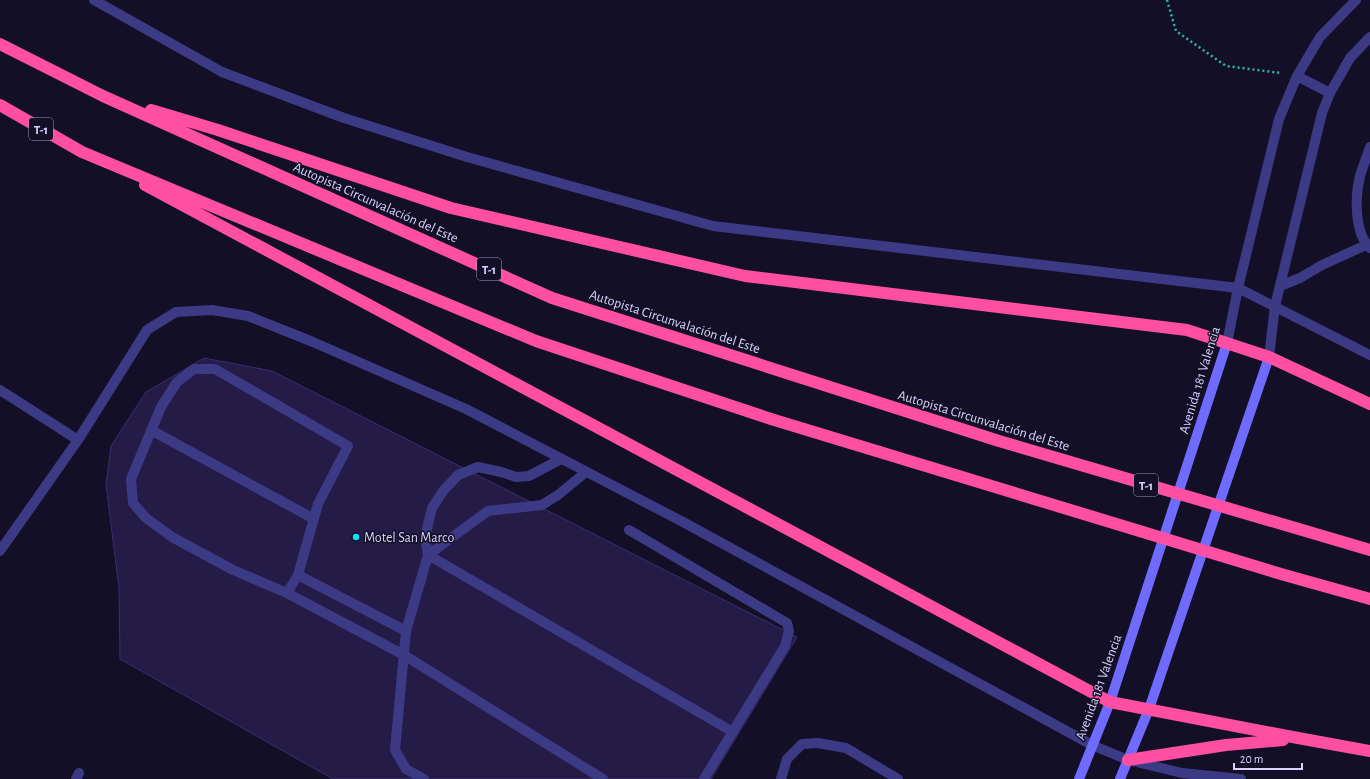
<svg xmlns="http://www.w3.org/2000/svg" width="1370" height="779" viewBox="0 0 1370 779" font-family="'Alegreya Sans',sans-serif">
<rect width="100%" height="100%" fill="#130f26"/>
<path fill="#241b47" stroke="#3b2d73" d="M 204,358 L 272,371 L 797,637 L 711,779 L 333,779 L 120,659 L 119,588 L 106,485 L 111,446 L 146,392 Z"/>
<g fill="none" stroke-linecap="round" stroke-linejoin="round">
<path stroke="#2fb8b0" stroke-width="2.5" stroke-dasharray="2 3" stroke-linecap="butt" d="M 1167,0 L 1176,31 L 1226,66 L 1281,73"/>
<path stroke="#3d3a85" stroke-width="10" d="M 1370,147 C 1367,156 1363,166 1360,176 C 1355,196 1354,233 1370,248
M 1280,286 L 1300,278 L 1322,265 L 1366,245
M 151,430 L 314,519
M 629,530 L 787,623 L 789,631 L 785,646 L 704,779
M 428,555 L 733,732
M 428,555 L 488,511 L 542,505 L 558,495 L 586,472
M 298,575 L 406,631
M 287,593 L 298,575 L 318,504 L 348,446 L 215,369 L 194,369 L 177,382 L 161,407 L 131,479 L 133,503 L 146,518 L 172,537 L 233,570 L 287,593 L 404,655 L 603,779
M 424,779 L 406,769 L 395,750 L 406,631 L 428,555 L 425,537 L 432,508 L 443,491 L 458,475 L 478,467 L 501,472 L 516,477 L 529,476 L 561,459
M 781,779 L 787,759 L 802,744 L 818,743 L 846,748 L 898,779"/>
<path stroke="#3d3a85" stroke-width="10" d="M 94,0 L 222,72 L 344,118 L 467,157 L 713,226 L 1238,288 L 1370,355
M 1297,76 L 1330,93
M 1227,343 L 1238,288 L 1279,119 L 1297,76 L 1320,37 L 1356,0
M 1269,357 L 1275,306 L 1322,113 L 1330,93 L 1350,58 L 1370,37
M 0,390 L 78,440
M 0,551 L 78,440 L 147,330 L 176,312 L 212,310 L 248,316 L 313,342 L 466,409 L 683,522 L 1092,745 L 1128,760 L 1182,773 L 1241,779
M 76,779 L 79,773"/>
<path stroke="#6f6bff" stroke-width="10" d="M 1079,779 L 1110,702 L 1227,343
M 1120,779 L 1149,709 L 1269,357"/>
<path stroke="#ff4fa3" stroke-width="12" d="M 0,44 L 103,96 L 552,298 L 999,441 L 1370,550
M 0,105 L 82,152 L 536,341 L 771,419 L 1281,574 L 1370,599
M 151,110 L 218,130 L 451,208 L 745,276 L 1187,330 L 1269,357 L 1370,404
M 145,185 L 1110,702 L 1298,738 L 1370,751
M 1128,760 L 1226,745 L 1283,740"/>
</g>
<circle fill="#00e5ff" stroke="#130f26" stroke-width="1.5" cx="356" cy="537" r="4"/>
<g text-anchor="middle" stroke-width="3" stroke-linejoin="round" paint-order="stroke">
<g fill="#130f26" stroke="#9e99be" stroke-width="1">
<rect x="29" y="118" width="24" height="22" rx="3"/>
<rect x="477" y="258" width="24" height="22" rx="3"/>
<rect x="1134" y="474" width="24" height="22" rx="3"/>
</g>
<g font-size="13" font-weight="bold" fill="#d9d4ff">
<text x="41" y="134">T-1</text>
<text x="489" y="274">T-1</text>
<text x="1146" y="490">T-1</text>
</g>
<g font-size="14" fill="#d9d4ff" stroke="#130f26">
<text transform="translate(376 202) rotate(24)" y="5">Autopista Circunvalación del Este</text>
<text transform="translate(675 321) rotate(18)" y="5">Autopista Circunvalación del Este</text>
<text transform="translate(1199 380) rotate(-73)" y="5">Avenida 181 Valencia</text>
<text transform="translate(984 420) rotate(17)" y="5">Autopista Circunvalación del Este</text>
<text transform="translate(1098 687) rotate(-70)" y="5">Avenida 181 Valencia</text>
</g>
<g font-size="14" fill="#d9d4ff" stroke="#130f26" text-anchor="start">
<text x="364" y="542">Motel San Marco</text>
</g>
</g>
<path d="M1234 763v6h68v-6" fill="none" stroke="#d9d4ff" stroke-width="2"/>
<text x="1240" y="763" font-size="12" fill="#d9d4ff" stroke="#130f26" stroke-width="3" paint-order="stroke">20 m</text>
</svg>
